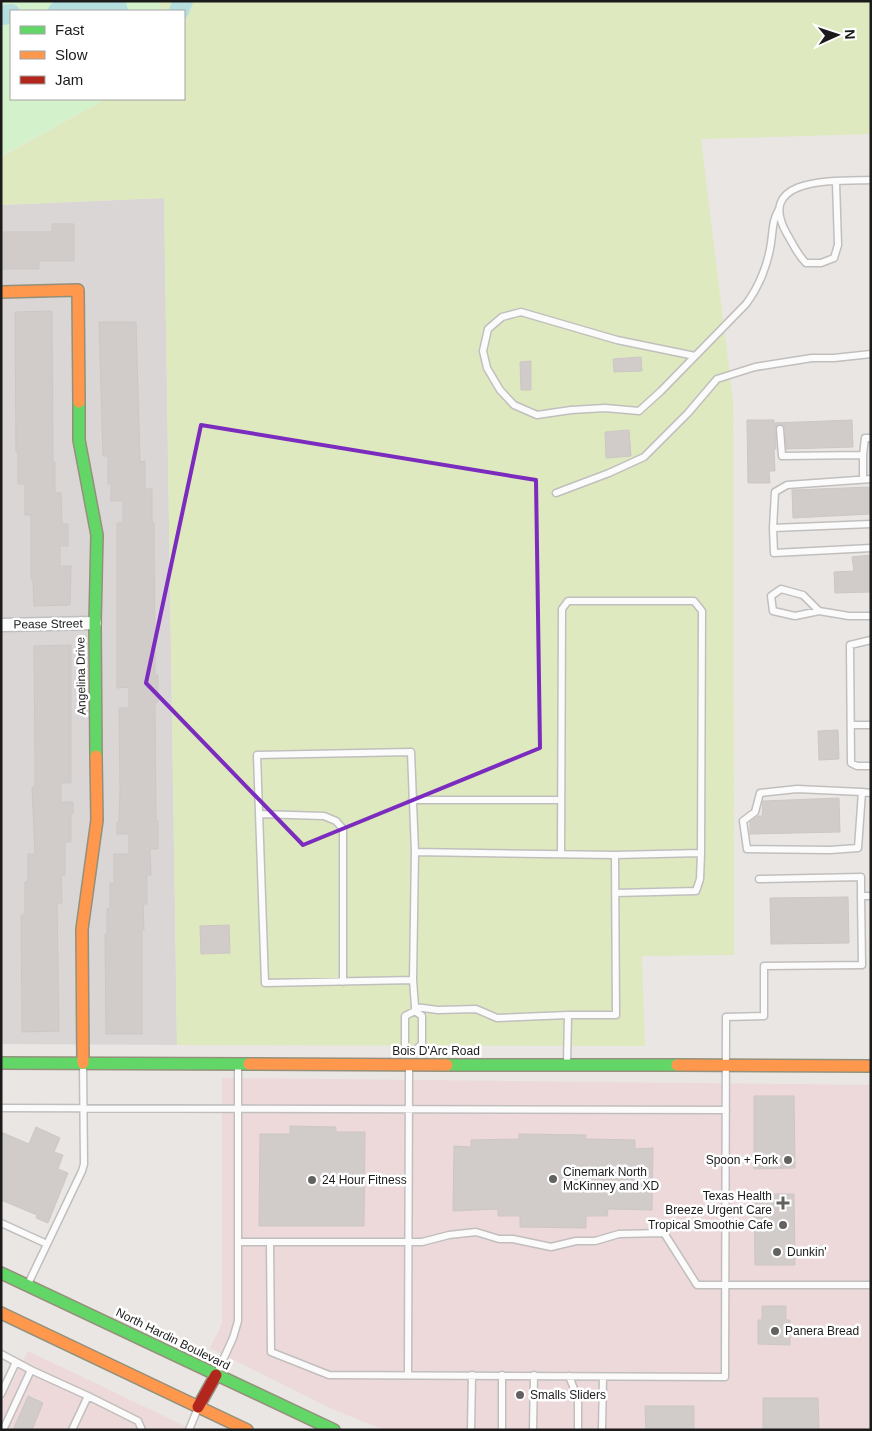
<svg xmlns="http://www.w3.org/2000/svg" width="872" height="1431" viewBox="0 0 872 1431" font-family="Arial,sans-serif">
<rect width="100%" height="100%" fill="#eae6e3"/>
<path fill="#d9d6d5" d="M 164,198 L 177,1045 L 1,1044 L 1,205 Z"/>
<path fill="#edd8da" d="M 222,1078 L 871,1085 L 871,1430 L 384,1430 L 330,1408 L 210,1348 L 222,1324 Z
M 28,1351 L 193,1430 L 1,1430 L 1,1405 Z"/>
<path fill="#dee9bf" d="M 160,1 L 871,1 L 871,134 L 701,139 L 733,401 L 734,955 L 642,956 L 645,1046 L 177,1045 L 164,198 L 1,205 L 1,157 L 106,99 L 184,99 L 184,11 L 161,11 Z"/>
<path fill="#d3f2cc" d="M 1,1 L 160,1 L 161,11 L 11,11 L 11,99 L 106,99 L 1,156 Z"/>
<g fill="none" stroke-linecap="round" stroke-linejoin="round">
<path stroke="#b5dfdf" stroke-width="20" d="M 58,11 L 117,7 L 118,11
M 179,11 L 183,1
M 1,15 L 11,14"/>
</g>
<path fill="#d1ccca" stroke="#cdc7c4" d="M 52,224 L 74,224 L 74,261 L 39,261 L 39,269 L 1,269 L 1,232 L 52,232 Z
M 52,311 L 53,462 L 55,462 L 55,493 L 61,493 L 62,524 L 68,524 L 68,546 L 60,546 L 60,566 L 71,566 L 70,605 L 34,606 L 33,579 L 31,579 L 31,515 L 25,515 L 25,484 L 18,484 L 18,452 L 16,452 L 15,312 Z
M 99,322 L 136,322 L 140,462 L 145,461 L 145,489 L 152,489 L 152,523 L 154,523 L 155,675 L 158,675 L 158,702 L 155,702 L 156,821 L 158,821 L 158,849 L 150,849 L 151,875 L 147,875 L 147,904 L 143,904 L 144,930 L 142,930 L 142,1034 L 106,1034 L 105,934 L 107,934 L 107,909 L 110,908 L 110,883 L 114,883 L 114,854 L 129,854 L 129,834 L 117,834 L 117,822 L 119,822 L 120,793 L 119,708 L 129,708 L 129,687 L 117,688 L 117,523 L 123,523 L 123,501 L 111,501 L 111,484 L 108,484 L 108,456 L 103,456 Z
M 641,357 L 642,371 L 614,372 L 613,359 Z
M 531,361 L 531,390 L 521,390 L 520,362 Z
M 747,420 L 774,420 L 774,423 L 852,420 L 853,447 L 786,449 L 785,428 L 783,425 L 779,424 L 775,429 L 776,449 L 774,449 L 775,471 L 769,471 L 770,483 L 748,483 Z
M 629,430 L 631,456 L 606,458 L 605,432 Z
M 871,487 L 871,514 L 793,518 L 792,490 Z
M 871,555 L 871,592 L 835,593 L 834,572 L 854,571 L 852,557 Z
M 71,645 L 71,783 L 61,783 L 61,802 L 73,802 L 73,814 L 71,814 L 71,842 L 65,842 L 65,875 L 61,875 L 62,903 L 57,903 L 59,1031 L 22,1032 L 21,915 L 25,915 L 25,882 L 28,881 L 28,854 L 35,854 L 32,787 L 35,787 L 35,761 L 34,646 Z
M 838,730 L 839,759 L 819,760 L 818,731 Z
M 839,798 L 840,832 L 750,834 L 750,822 L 758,816 L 762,816 L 763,801 Z
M 848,897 L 849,943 L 771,944 L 770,898 Z
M 229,925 L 230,953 L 201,954 L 200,926 Z
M 754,1096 L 794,1096 L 795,1168 L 754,1169 Z
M 290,1126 L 336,1127 L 336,1132 L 365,1132 L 364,1226 L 259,1226 L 260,1134 L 290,1134 Z
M 36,1127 L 60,1138 L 54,1152 L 63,1155 L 58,1169 L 68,1173 L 48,1223 L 36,1218 L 37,1215 L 1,1200 L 1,1132 L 29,1144 Z
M 519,1134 L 586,1135 L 586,1139 L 635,1140 L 635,1149 L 653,1148 L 652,1210 L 608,1209 L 607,1216 L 586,1216 L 586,1228 L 520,1227 L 520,1216 L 498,1216 L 498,1209 L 453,1211 L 454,1146 L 471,1147 L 471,1140 L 519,1139 Z
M 754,1194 L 794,1194 L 795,1265 L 755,1265 Z
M 762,1306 L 786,1306 L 786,1320 L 790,1320 L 790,1345 L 758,1344 L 758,1320 L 762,1320 Z
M 28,1396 L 43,1403 L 32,1430 L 13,1430 Z
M 763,1398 L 818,1398 L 819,1430 L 763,1430 Z
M 645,1406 L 694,1406 L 694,1430 L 646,1430 Z"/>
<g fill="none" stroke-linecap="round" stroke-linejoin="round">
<g stroke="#c1bfbe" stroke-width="9">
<path id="lane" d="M 836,182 L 838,245 L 834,258 L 821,263 L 806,263 C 797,254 793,244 787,234 C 754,176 836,181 871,180
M 695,356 L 617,340 L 521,312 L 502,317 L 488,329 L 483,351 L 487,368 L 500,390 L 514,405 L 537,415 L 571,410 L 605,408 L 639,411 L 661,391 L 746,304 C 759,287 768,264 771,243 C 773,230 772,221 779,209
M 780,429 L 782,456 L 863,455 L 865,438 L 871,438
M 863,479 L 863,455
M 871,479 L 787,485 L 775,492 L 773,528 L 871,524
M 556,493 L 609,473 L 644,457 L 688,413 L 717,379 L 755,367 L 812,358 L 834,358 L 871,354
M 773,528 L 774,553 L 871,548
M 819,611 L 803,595 L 781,589 L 771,596 L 773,611 L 795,616 L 819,611 L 849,616 L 871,616
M 871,640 L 850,645 L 851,763 L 857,766 L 871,766
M 851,725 L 871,725
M 862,792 L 858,848 L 830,850 L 747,849 L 743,821 L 755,812 L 760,793 L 797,789 L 862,792 L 871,793
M 412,800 L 561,800
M 259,814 L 324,816 L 336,821 L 343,829 L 343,982
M 415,852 L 411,752 L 257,755 L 265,983 L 413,980 L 415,852 L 615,855 L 616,1015 L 568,1015 L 567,1064
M 561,854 L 562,609 L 568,601 L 694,601 L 702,611 L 701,853 L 615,855
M 759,879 L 861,877 L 861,896 L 871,896
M 615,893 L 696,891 L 700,879 L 701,853
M 413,980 L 415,1007 L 438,1010 L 476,1009 L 497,1018 L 568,1015
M 413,1052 L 422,1044 L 422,1016 L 415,1011 L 415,1007
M 413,1052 L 405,1046 L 405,1016 L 415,1011
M 1,1108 L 726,1110
M 1,1223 L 47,1244
M 238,1242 L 422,1242 L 449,1235 L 476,1232 L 499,1239 L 513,1239 L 551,1247 L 576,1241 L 595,1241 L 619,1234 L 664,1233 L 697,1285 L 871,1285
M 270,1242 L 271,1352 L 329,1375 L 725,1377 L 726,1017 L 764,1016 L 764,966 L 862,965 L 861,896
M 28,1284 L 82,1171 L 84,1164 L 83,1064
M 1,1354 L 31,1370
M 217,1373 L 233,1338 L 238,1321 L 238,1065
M 408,1375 L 409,1066
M 569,1376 L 578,1399 L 578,1430
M 1,1394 L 16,1362
M 3,1430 L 31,1370 L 88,1396
M 72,1430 L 88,1396 L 138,1421 L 142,1430
M 189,1430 L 198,1408
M 471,1430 L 472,1375
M 502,1430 L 502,1375
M 533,1430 L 534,1375
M 602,1430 L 603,1377"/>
</g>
<g stroke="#c1bfbe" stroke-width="15">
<path id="street" d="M 1,625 L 95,623"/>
</g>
<g stroke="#94907b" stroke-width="14">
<path id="fast" d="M 79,402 L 79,440 L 97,535 L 95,623 L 96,756
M 1,1063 L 249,1064
M 447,1065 L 677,1065
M 1,1273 L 334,1430"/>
</g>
<g stroke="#94907b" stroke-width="14">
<path id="slow" d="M 1,292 L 78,290 L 79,402
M 83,1063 L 82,929 L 97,820 L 96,756
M 249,1064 L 447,1065
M 677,1065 L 871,1066
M 1,1313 L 247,1430"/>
</g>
<g stroke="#94907b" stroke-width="14">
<path id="jam" d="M 198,1407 L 216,1375"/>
</g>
<use href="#lane" stroke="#fcfbfb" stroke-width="6"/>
<use href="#street" stroke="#fcfbfb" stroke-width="12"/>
<use href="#fast" stroke="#63d668" stroke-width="11"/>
<use href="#slow" stroke="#ff974d" stroke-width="11"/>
<use href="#jam" stroke="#b3261e" stroke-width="11"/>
</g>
<path fill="none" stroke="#7b2cbf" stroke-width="4" stroke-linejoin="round" d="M 201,425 L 536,480 L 540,748 L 303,845 L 146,683 Z"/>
<g fill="#636261" stroke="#fff" stroke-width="2">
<circle cx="788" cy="1160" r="5"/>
<circle cx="553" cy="1179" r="5"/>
<circle cx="312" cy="1180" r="5"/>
<path d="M780.5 1195.5h5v5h5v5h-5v5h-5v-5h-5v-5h5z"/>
<circle cx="783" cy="1225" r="5"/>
<circle cx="777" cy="1252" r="5"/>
<circle cx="775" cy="1331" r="5"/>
<circle cx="520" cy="1395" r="5"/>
</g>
<g text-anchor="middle" stroke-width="5" stroke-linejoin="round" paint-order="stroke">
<g font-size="12" fill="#1b1b1b" stroke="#fff">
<text transform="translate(48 624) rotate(-1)" y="4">Pease Street</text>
<text transform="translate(81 676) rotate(-91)" y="4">Angelina Drive</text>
<text x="436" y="1055">Bois D'Arc Road</text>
<text transform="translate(173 1339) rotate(26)" y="4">North Hardin Boulevard</text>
</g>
<g font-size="12" fill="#1b1b1b" stroke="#fff" text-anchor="start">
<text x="778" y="1164" text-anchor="end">Spoon + Fork</text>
<text x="563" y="1176">Cinemark North<tspan x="563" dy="14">McKinney and XD</tspan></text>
<text x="322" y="1184">24 Hour Fitness</text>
<text x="772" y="1200" text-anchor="end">Texas Health<tspan x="772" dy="14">Breeze Urgent Care</tspan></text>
<text x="773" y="1229" text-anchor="end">Tropical Smoothie Cafe</text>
<text x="787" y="1256">Dunkin'</text>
<text x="785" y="1335">Panera Bread</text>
<text x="530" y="1399">Smalls Sliders</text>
</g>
</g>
<rect width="872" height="1431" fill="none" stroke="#1b1b1b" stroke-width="5"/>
<rect x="10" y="10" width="175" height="90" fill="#ffffff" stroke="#a4a4a4"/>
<rect x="20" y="26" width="25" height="8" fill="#63d668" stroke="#a4a4a4"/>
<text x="55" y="35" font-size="15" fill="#1b1b1b">Fast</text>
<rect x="20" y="51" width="25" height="8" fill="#ff974d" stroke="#a4a4a4"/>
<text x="55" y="60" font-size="15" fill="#1b1b1b">Slow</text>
<rect x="20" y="76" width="25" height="8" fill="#b3261e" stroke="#a4a4a4"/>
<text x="55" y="85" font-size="15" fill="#1b1b1b">Jam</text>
<g transform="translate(837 35) rotate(87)" stroke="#ffffff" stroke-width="4" paint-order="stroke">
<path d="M0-4L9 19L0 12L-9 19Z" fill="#1b1b1b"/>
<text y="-8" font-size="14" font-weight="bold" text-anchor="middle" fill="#1b1b1b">N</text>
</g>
</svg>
